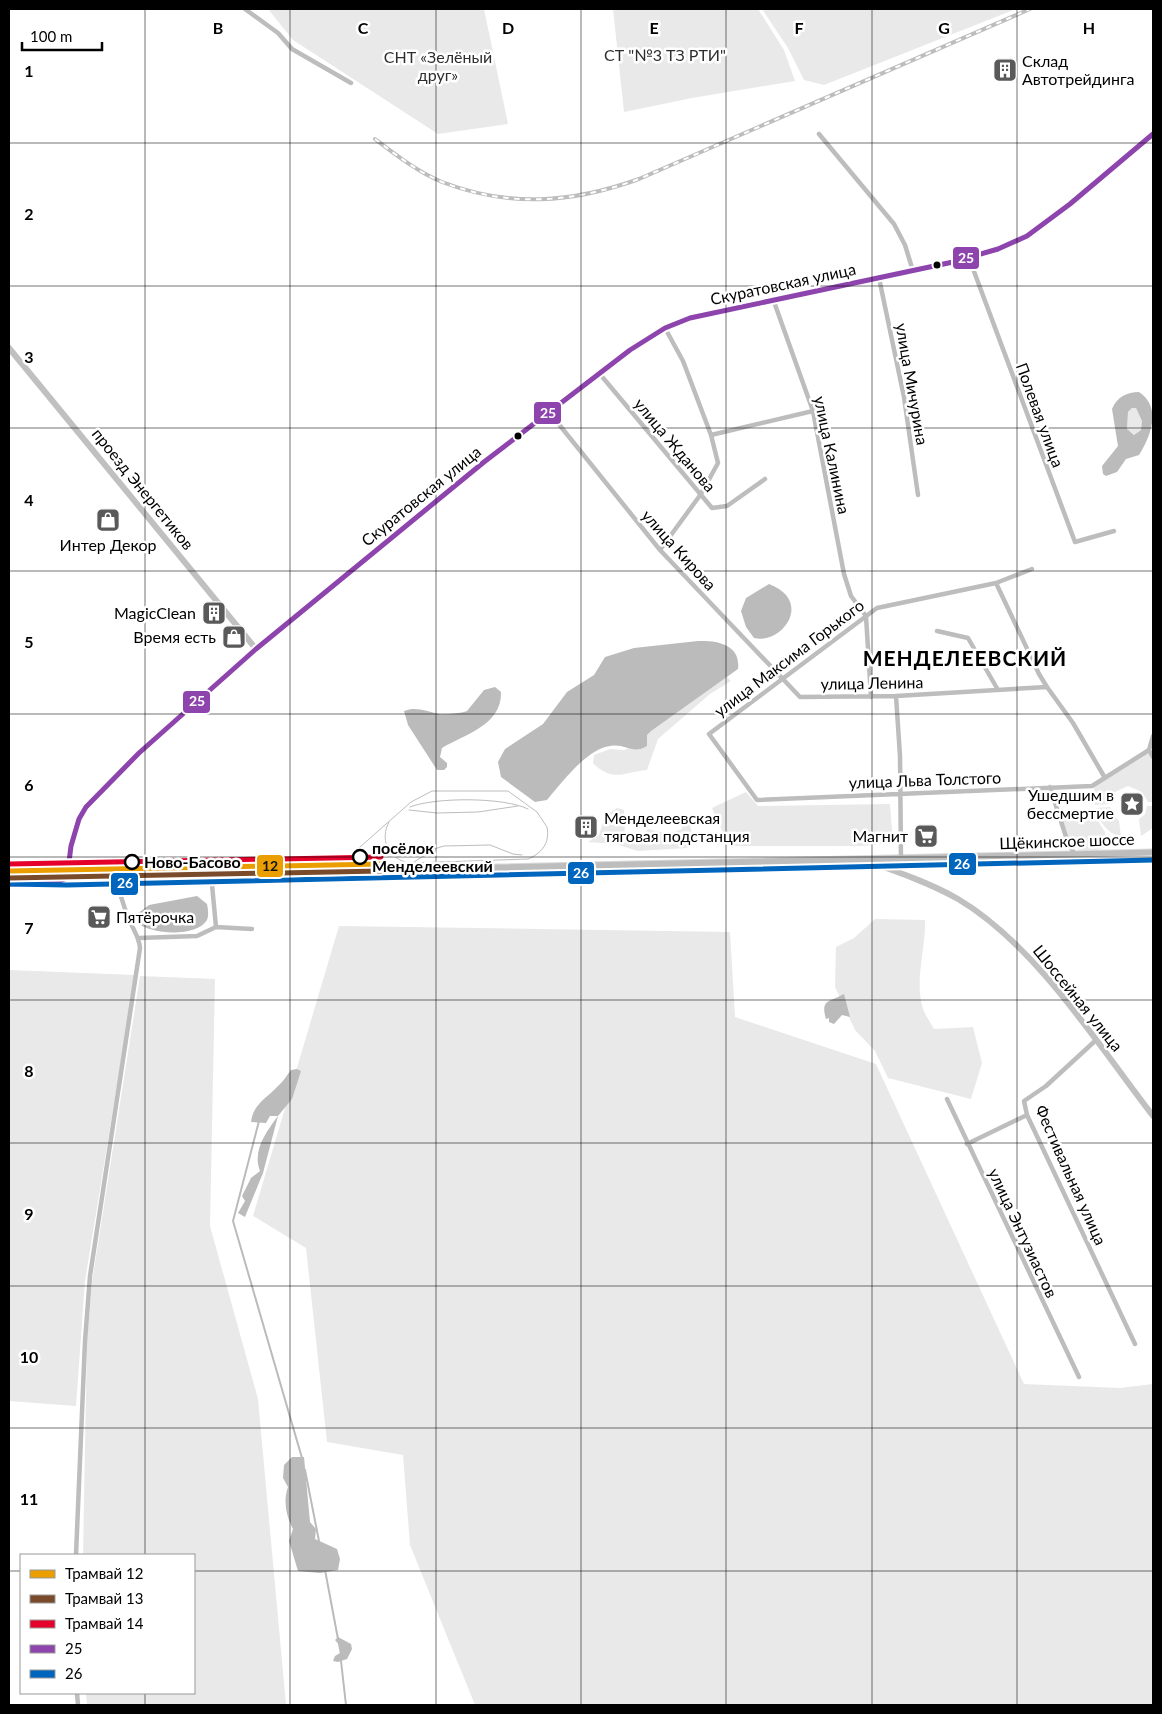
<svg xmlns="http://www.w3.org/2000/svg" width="1162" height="1714" viewBox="0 0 1162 1714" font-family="Lato,sans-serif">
<rect width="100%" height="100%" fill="#fff"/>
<path fill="#e9e9e9" d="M 268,9 L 484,9 L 508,124 L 438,134 L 293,40 Z
M 613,9 L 758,9 L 784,50 L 795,81 L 692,98 L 624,112 Z
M 762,9 L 1016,9 L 824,85 L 804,80 L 788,48 Z
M 1132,408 L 1136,408 L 1142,421 L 1141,430 L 1134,435 L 1127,429 L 1128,412 Z
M 725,675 L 731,681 L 710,694 L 658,739 L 647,770 C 624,772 613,783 593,763 L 594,755 L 610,749 L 624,750 L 632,747 L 637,737 Z
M 1149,752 L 1153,761 L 1153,802 L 1148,802 L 1142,792 L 1128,786 L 1115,792 L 1109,804 L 1095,805 L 1094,787 Z
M 746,792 L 758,806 L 890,804 L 893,843 L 861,846 L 729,846 L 712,808 Z
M 1147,806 L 1153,806 L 1153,828 L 1141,836 L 1139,819 L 1145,814 Z
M 1110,807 L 1112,813 L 1119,821 L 1121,837 C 1107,833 1099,822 1096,808 Z
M 617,808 L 624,810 L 625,838 L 640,839 L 648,829 C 659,832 670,835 682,829 L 681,819 L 685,816 L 691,828 L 692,844 L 687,848 L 638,851 L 615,844 L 588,842 L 599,835 L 605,816 Z
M 1065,812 L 1067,817 L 1094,815 L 1105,832 L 1106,847 C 1076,859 1069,845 1061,817 Z
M 875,919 L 925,920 C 926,950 914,979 923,1009 C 925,1015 931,1023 934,1029 L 973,1027 L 982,1063 L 971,1099 L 888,1078 L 875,1051 L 855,1030 L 835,987 L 836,947 L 854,938 Z
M 339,926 L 730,932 L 735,1017 L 876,1064 L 1024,1384 L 1120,1388 L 1153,1384 L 1153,1705 L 475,1705 L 410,1545 L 403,1455 L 327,1442 L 306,1248 L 253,1216 Z
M 9,970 L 135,975 L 85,1281 L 76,1406 L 9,1401 Z
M 140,976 L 215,979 L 210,1226 L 258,1399 L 286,1705 L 87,1705 L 86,1693 L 194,1693 L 194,1555 L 83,1555 L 87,1341 L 92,1282 Z"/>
<path fill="#bbb" fill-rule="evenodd" d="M 1139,392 C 1162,407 1151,436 1139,455 L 1126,459 L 1117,472 L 1106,476 L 1103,474 L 1102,466 L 1118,446 L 1112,409 C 1117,397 1127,392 1139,392 ZM 1132,408 L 1136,408 L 1142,421 L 1141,430 L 1134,435 L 1127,429 L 1128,412 Z
M 769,584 C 814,601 782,645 754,638 L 746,627 L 741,611 L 746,598 Z
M 698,641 C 718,640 741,645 738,669 L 651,731 L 647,735 L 647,746 C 633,755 625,743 610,746 C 587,749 562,782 547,800 L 535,802 L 501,777 L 498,762 L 505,749 L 543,724 L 567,692 L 594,675 L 605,657 L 634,648 Z
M 495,687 L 501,692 C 502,725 466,734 442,748 L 440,757 L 447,763 L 447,767 L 444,770 L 437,770 L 408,725 L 404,711 C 415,706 427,711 439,714 C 441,715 464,713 467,711 L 484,690 Z
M 197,896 L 207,904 C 208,909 209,915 207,920 C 196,938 151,934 137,923 L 137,914 L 149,905 Z
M 844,994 L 850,1017 L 842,1015 L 834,1024 L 829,1022 L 829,1018 L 826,1019 C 820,999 830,1002 844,994 Z
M 297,1069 L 301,1071 L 292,1099 L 278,1116 L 263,1173 L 245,1217 L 238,1213 L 245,1201 L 242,1196 L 251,1178 L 260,1171 C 252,1151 266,1132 278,1116 L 270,1116 L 266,1123 L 251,1122 C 253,1104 267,1098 278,1086 C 283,1082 287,1075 291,1070 Z
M 292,1457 L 304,1457 L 310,1522 L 316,1529 L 315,1539 L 337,1549 L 340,1559 L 338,1570 L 320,1573 L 298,1571 L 289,1541 L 293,1529 C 286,1516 283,1501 288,1487 L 283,1478 L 284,1465 Z
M 338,1637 L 351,1644 L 352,1649 L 347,1659 L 338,1662 L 333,1661 L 335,1656 L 340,1653 L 340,1646 L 335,1640 Z"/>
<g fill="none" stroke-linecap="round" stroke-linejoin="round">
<path stroke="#bbb" stroke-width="2" d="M 259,1121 L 233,1221 L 302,1458
M 305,1470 L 319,1541
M 325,1570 L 338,1639
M 339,1644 L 341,1654
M 341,1661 L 346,1705"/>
<g stroke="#dbdbdb" stroke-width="9">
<path id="primary" d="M 9,877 L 54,876 L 67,878 L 1153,853
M 9,884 L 55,883 L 67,878"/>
</g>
<path stroke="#bdbdbd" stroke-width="4.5" d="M 245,9 L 278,33 L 292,49 L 351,83
M 819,134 L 894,224 L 905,245 L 913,271
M 969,258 L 1075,542 L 1114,531
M 879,278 L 904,397 L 918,495
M 773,299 L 813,411 L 844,574 L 851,596 L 866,616
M 599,373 L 712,508 L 727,506 L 765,479
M 549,412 L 660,550 L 800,697 L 896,696 L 1047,687 L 1073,723 L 1105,778
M 711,435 L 813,411
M 660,550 L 701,494 L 718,463 L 711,435 L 683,361 L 665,328
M 1032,569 L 996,583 L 877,608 L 709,734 L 757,800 L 1092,786 L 1149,750 L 1153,736
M 996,583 L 1039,674 L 1047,687
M 866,616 L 871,697
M 937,631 L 968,638 L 998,690
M 896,696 L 900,756 L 901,859
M 1149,750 L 1153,757
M 1050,787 L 1067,840 L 1075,855
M 211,874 L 216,927
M 139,938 L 197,936 L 216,927 L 252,929
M 1095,1041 L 1046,1086 L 1024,1101 L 1027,1115 L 1135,1344
M 947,1099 L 1079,1377
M 967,1144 L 1027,1115
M 76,1555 L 85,1341 L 90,1276 L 140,948 C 139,936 133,930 129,919 C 123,905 119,892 117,877
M 77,1693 L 78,1705"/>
<path stroke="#c0c0c0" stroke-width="6" d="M 9,348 L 256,649
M 863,860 C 895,871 928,882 958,899 C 1036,945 1098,1045 1153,1116
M 67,878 L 71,846 L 79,819 L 86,807 L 139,753 L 256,649 L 484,462 L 630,350 L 665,328 L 690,318 L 773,299 L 953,262 L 998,249 L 1027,236 L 1070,204 L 1153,134"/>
<use href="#primary" stroke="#bdbdbd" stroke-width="7"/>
<path stroke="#bdbdbd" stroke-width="1" d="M 410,807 C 435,797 504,797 528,809
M 409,810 L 437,813 L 478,812 L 518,806
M 389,822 C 380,839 387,856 405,862
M 360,847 L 411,802 L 432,791 L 508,791 L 537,812 L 547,827 C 550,843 542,853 528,859 L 381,864
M 414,862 L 434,849 L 444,846 L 490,845 L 513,854 L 522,855"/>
<g stroke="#bdbdbd" stroke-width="4">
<path id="rail" d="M 375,139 C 396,155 418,172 442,182 C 510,208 572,203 639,179 L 1030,9"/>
</g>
<use href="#rail" stroke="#fff" stroke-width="2" stroke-dasharray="5.5" stroke-linecap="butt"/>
<g stroke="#fff" stroke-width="9">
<path id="bus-1" d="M 67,878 L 71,846 L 79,819 L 86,807 L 139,753 L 256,649 L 484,462 L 630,350 L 665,328 L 690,318 L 953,262 L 998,249 L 1027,236 L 1070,204 L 1153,134
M 9,884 L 55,883 L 67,878"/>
</g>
<g stroke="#fff" stroke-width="9">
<path id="bus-2" d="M 9,884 L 67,885 L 1153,860"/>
</g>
<use href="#bus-1" stroke="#8e44ad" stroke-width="5"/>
<use href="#bus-2" stroke="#0065bd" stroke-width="5"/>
<g stroke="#fff" stroke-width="9">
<path id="tram-1" d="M 9,871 L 381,864"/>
</g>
<g stroke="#fff" stroke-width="9">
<path id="tram-2" d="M 9,878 L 381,871"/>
</g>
<g stroke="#fff" stroke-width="9">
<path id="tram-3" d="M 9,864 L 381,857"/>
</g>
<use href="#tram-1" stroke="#eb9e00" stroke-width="5"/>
<use href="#tram-2" stroke="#7a4b2a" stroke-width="5"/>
<use href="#tram-3" stroke="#e4002b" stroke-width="5"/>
</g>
<path fill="none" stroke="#000" stroke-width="1" stroke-opacity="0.55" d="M 145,9 L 145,1555M 290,9 L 290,1705M 436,9 L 436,1705M 581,9 L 581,1705M 726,9 L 726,1705M 872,9 L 872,1705M 1017,9 L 1017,1705M 9,143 L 1153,143M 9,286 L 1153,286M 9,428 L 1153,428M 9,571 L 1153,571M 9,714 L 1153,714M 9,857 L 1153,857M 9,1000 L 1153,1000M 9,1143 L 1153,1143M 9,1286 L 1153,1286M 9,1428 L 1153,1428M 9,1571 L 21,1571M 194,1571 L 1153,1571M 145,1693 L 145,1705"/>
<defs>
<g id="building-square" transform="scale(1.25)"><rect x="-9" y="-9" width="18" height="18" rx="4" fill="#595959" stroke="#fff"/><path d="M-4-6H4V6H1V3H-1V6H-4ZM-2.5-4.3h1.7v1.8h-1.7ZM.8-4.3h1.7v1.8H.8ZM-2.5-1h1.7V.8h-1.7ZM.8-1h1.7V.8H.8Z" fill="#fff"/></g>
<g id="shop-square" transform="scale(1.25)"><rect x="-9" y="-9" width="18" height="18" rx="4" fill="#595959" stroke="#fff"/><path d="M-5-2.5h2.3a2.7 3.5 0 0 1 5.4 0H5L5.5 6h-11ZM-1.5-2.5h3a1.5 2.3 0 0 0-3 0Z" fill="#fff"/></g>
<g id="sight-square" transform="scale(1.25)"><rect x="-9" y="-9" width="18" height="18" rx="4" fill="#595959" stroke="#fff"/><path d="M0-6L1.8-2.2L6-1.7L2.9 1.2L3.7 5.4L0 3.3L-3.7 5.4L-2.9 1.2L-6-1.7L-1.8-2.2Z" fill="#fff"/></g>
<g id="supermarket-square" transform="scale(1.25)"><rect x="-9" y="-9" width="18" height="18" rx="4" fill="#595959" stroke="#fff"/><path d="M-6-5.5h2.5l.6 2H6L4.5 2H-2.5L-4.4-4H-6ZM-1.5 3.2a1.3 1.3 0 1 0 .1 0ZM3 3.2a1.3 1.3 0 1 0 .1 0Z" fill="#fff"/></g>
</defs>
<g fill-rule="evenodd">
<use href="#building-square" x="1005" y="70"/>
<use href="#shop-square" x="108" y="520"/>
<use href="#building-square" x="214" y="613"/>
<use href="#shop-square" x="234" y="637"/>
<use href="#sight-square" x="1132" y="804"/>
<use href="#building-square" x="586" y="827"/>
<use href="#supermarket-square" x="926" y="836"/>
<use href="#supermarket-square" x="99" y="917"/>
</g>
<g fill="#000" stroke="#fff" stroke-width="2">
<circle cx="937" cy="265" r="4.5"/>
<circle cx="518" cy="436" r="4.5"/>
</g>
<g fill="#fff" stroke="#000" stroke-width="2.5">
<circle cx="360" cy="857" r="7"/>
<circle cx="132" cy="862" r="7"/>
</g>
<g text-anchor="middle" stroke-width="5" stroke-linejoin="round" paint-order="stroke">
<g font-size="16" fill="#2e2e2e" stroke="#fff">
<text x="665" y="61">СТ "№3 ТЗ РТИ"</text>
<text x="438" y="63">СНТ «Зелёный<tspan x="438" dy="18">друг»</tspan></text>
</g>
<g font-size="16" fill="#000" stroke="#fff" text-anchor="end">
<text x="1022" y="67" text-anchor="start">Склад<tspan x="1022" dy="18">Автотрейдинга</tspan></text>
<text x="108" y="551" text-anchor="middle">Интер Декор</text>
<text x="196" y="619">MagicClean</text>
<text x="216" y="643">Время есть</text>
<text x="1114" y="801">Ушедшим в<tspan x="1114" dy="18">бессмертие</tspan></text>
<text x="604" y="824" text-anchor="start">Менделеевская<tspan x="604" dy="18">тяговая подстанция</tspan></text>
<text x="908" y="842">Магнит</text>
<text x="116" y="923" text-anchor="start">Пятёрочка</text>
</g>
<g font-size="16" fill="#000" stroke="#fff">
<text transform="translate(783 284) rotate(-12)" y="6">Скуратовская улица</text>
<text transform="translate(912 384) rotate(80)" y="6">улица Мичурина</text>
<text transform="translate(1040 415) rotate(70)" y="6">Полевая улица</text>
<text transform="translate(675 445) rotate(50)" y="6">улица Жданова</text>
<text transform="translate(832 455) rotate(78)" y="6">улица Калинина</text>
<text transform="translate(143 489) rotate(51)" y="6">проезд Энергетиков</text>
<text transform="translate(421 496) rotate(-39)" y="6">Скуратовская улица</text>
<text transform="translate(679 550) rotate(48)" y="6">улица Кирова</text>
<text transform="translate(789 658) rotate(-37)" y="6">улица Максима Горького</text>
<text transform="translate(872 683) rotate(-1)" y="6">улица Ленина</text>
<text transform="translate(925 780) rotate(-2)" y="6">улица Льва Толстого</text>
<text transform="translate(1067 841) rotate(-2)" y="6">Щёкинское шоссе</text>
<text transform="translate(1078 998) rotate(51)" y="6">Шоссейная улица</text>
<text transform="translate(1071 1175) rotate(66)" y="6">Фестивальная улица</text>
<text transform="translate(1023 1233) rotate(65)" y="6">улица Энтузиастов</text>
</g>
<g font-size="16" font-weight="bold" fill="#000" stroke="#fff" text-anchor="start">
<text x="372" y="854">посёлок<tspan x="372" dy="18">Менделеевский</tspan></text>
<text x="144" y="868">Ново-Басово</text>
</g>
<g font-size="21" font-weight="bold" letter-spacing="1" fill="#000" stroke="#fff">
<text x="965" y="666">МЕНДЕЛЕЕВСКИЙ</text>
</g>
</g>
<g font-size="16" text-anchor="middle" font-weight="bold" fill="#000" stroke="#fff" stroke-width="5" stroke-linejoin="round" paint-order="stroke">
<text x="218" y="34">B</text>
<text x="363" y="34">C</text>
<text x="508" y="34">D</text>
<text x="654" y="34">E</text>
<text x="799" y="34">F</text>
<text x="944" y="34">G</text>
<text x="1089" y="34">H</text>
<text x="29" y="77">1</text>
<text x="29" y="220">2</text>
<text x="29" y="363">3</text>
<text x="29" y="506">4</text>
<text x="29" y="648">5</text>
<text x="29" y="791">6</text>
<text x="29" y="934">7</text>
<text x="29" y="1077">8</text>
<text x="29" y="1220">9</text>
<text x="29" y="1363">10</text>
<text x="29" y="1505">11</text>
</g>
<g stroke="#fff" stroke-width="2">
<rect x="952" y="246" width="28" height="24" rx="5" fill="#8e44ad"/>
<rect x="533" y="401" width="29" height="24" rx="5" fill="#8e44ad"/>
<rect x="182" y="690" width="29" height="24" rx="5" fill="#8e44ad"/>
<rect x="948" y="852" width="29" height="24" rx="5" fill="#0065bd"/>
<rect x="256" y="854" width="28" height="24" rx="5" fill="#eb9e00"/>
<rect x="567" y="861" width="28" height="24" rx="5" fill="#0065bd"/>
<rect x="110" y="872" width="29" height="24" rx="5" fill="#0065bd"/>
</g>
<g font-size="14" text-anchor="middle" font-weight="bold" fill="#fff">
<text x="966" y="263">25</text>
<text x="548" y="418">25</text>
<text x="197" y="706">25</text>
<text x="962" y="869">26</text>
<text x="581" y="878">26</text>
<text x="125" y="888">26</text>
</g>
<g font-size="14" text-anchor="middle" font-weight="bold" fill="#111">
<text x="270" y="871">12</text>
</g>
<rect width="1162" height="1714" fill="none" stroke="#000000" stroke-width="20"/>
<rect x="20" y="1554" width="175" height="140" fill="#ffffff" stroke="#999999"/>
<rect x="30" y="1570" width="25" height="8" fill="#eb9e00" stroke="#999999"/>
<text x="65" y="1579" font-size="15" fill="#000000">Трамвай 12</text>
<rect x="30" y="1595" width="25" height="8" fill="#7a4b2a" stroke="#999999"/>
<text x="65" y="1604" font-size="15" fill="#000000">Трамвай 13</text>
<rect x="30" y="1620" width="25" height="8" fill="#e4002b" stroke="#999999"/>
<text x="65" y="1629" font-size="15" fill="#000000">Трамвай 14</text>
<rect x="30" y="1645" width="25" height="8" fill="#8e44ad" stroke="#999999"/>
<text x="65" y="1654" font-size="15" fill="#000000">25</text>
<rect x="30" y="1670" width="25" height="8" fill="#0065bd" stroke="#999999"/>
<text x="65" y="1679" font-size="15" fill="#000000">26</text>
<path d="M22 42v8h80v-8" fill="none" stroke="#000000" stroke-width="2.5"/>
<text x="30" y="42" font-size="15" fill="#000000" stroke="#ffffff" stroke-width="4" paint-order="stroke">100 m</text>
</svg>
